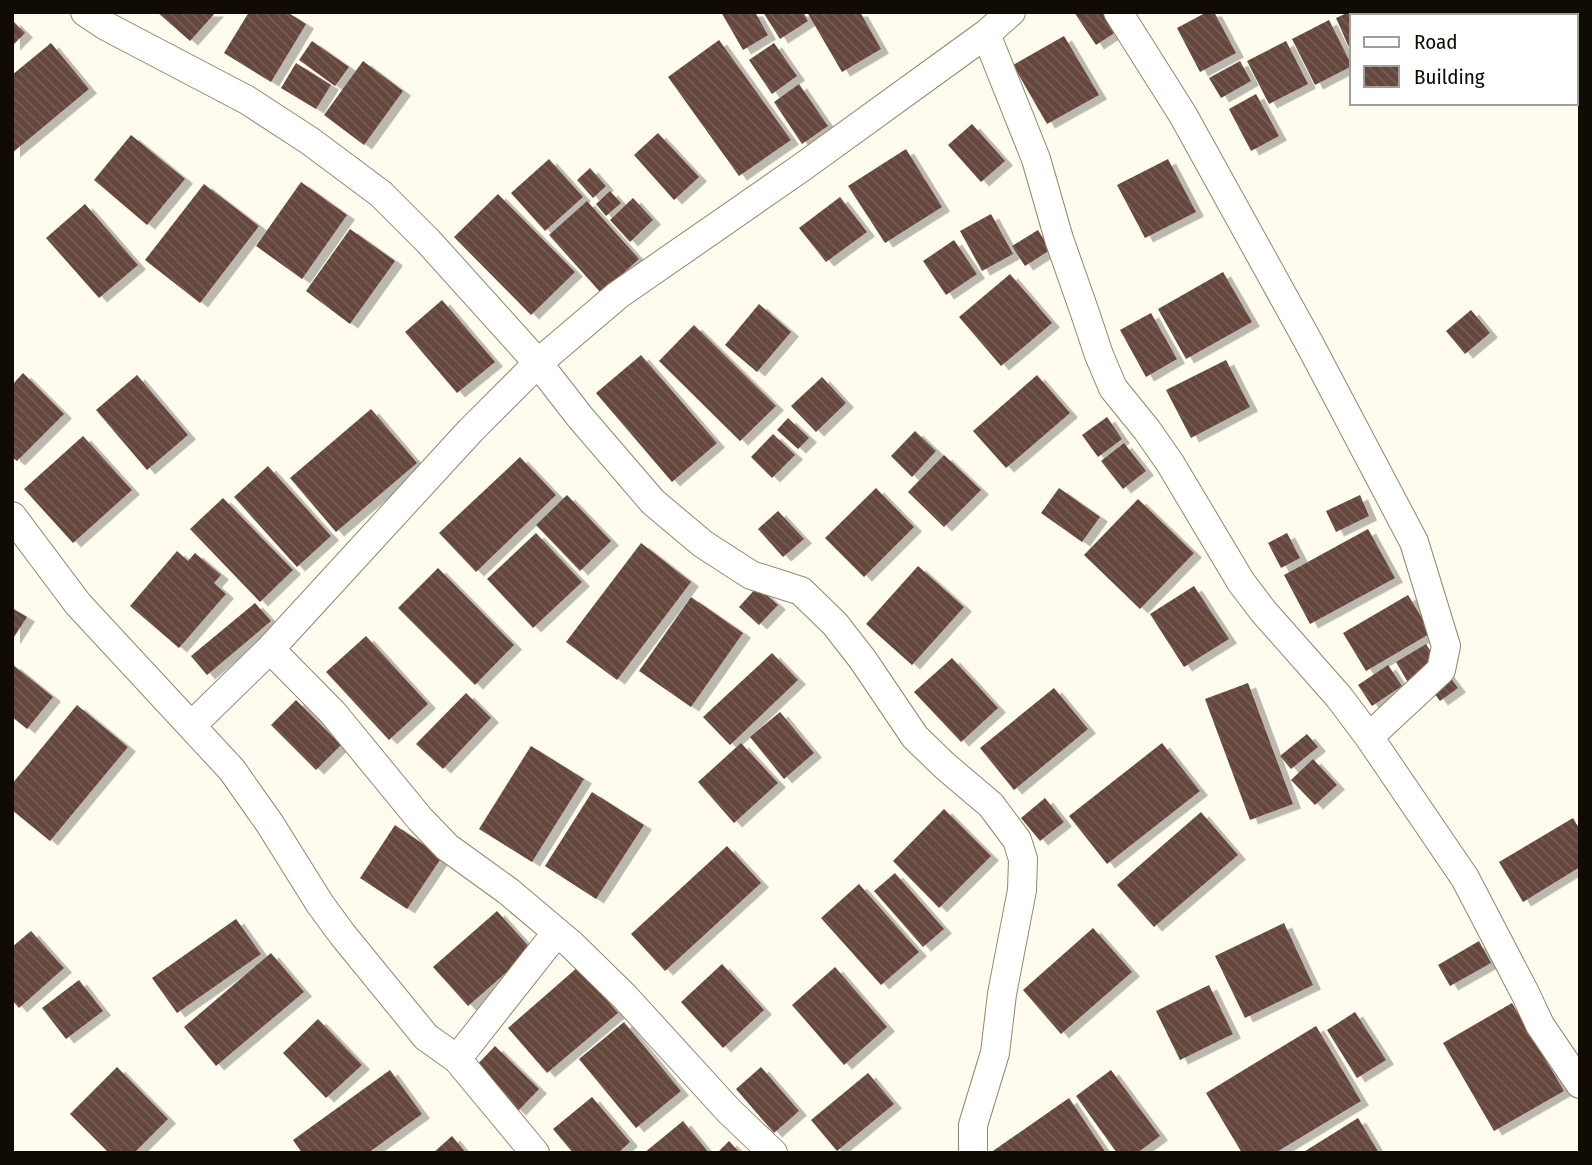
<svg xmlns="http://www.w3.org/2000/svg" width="1592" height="1165" viewBox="0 0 1592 1165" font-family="'Fira Sans Condensed',sans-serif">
<defs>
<pattern id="building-back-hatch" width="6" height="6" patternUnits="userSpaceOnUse" patternTransform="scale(1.75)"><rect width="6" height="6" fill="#65473e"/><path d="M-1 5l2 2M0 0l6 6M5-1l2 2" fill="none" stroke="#755d55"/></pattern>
<filter id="shadow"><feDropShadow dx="8" dy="4.5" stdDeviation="0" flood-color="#0004"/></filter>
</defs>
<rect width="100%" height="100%" fill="#fffbee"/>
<path fill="url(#building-back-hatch)" filter="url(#shadow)" d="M 157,12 L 216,12 L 190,41 Z
M 249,12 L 287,12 L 306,24 L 271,82 L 224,53 Z
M 721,12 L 755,12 L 768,35 L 743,50 Z
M 763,12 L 803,12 L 808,21 L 780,39 Z
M 807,12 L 860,12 L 881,49 L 842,72 Z
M 1074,12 L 1107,12 L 1119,30 L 1096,45 Z
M 1207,12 L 1214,12 L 1236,53 L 1200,72 L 1177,28 Z
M 1349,12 L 1391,12 L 1392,16 L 1352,16 L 1352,54 L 1336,18 Z
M 1472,12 L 1521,12 L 1517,16 L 1475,16 Z
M 12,20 L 25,33 L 12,46 Z
M 1329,20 L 1352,66 L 1315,85 L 1292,39 Z
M 1064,36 L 1099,95 L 1047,124 L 1013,65 Z
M 719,40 L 791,140 L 739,176 L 668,77 Z
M 312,41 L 349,67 L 335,86 L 299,60 Z
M 1286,41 L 1308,84 L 1269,104 L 1247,61 Z
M 51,43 L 89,89 L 12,153 L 12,75 Z
M 774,43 L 797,76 L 772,94 L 749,60 Z
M 363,61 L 403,91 L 364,145 L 324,115 Z
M 1240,61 L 1251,81 L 1221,98 L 1209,78 Z
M 296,63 L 331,85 L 316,109 L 281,88 Z
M 799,84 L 828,126 L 802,144 L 774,102 Z
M 1256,94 L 1279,136 L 1251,151 L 1229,109 Z
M 972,124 L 1005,161 L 981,182 L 948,145 Z
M 658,133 L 699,177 L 674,200 L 634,155 Z
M 131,135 L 185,179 L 147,225 L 94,180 Z
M 906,149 L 942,207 L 885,243 L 848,186 Z
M 549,159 L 583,197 L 545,231 L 511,193 Z
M 1168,159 L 1196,212 L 1145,238 L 1117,185 Z
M 590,168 L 606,186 L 593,198 L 577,180 Z
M 301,182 L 347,215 L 302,279 L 256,246 Z
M 204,184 L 259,226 L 200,303 L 145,260 Z
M 610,191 L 621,203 L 606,216 L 596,204 Z
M 498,194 L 575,272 L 531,315 L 454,237 Z
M 840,197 L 867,232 L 826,262 L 799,228 Z
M 633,198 L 653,220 L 630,242 L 610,220 Z
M 587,201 L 639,259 L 601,293 L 549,235 Z
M 85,204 L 138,265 L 99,298 L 46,238 Z
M 991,214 L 1013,254 L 982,271 L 960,231 Z
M 350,229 L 395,261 L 350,324 L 306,291 Z
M 1038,230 L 1050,250 L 1025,266 L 1012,246 Z
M 954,240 L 977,274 L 946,295 L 923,261 Z
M 1223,272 L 1252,322 L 1186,359 L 1158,309 Z
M 1010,274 L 1052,323 L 1001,366 L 959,317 Z
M 442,300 L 495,362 L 457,393 L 405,332 Z
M 759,304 L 791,332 L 757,372 L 725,345 Z
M 1471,310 L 1490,333 L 1465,354 L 1446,331 Z
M 1151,313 L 1177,359 L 1146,377 L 1120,330 Z
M 694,325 L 776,406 L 740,441 L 659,361 Z
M 641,355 L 717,443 L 672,482 L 596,393 Z
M 1226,360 L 1250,407 L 1191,438 L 1166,390 Z
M 23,373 L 64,414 L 17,461 L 12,457 L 12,385 Z
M 137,375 L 188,435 L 147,470 L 96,410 Z
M 1037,375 L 1070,413 L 1006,468 L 973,431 Z
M 822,377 L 846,403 L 816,432 L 791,406 Z
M 371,409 L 417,463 L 336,532 L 290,478 Z
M 1107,417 L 1122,439 L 1098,457 L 1082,435 Z
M 788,418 L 809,438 L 798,449 L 777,430 Z
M 915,431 L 936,451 L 912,477 L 891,456 Z
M 773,434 L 795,455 L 772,478 L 751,457 Z
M 83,436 L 132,490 L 73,543 L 24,489 Z
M 1124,443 L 1146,471 L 1123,489 L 1101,461 Z
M 944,455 L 981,490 L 944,527 L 908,492 Z
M 520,457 L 556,495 L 476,572 L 439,533 Z
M 268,466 L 331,536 L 297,567 L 234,497 Z
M 876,488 L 914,527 L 864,577 L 825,538 Z
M 1059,488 L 1100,517 L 1082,542 L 1041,513 Z
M 567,495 L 611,541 L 580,571 L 536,525 Z
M 1360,495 L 1369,516 L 1336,532 L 1326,511 Z
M 223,498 L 293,570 L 260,602 L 190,529 Z
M 1138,499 L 1194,553 L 1140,609 L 1084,555 Z
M 778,511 L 804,539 L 783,557 L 758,529 Z
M 1368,529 L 1395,578 L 1310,624 L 1284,575 Z
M 536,533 L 582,582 L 533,628 L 487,579 Z
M 1287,533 L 1300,558 L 1281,568 L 1268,543 Z
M 641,543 L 691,582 L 617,680 L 566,642 Z
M 177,551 L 188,561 L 195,553 L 221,575 L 214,583 L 226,594 L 179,648 L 130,606 Z
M 918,566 L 964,607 L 912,665 L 866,624 Z
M 438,568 L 514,645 L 475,685 L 398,608 Z
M 1194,586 L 1229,639 L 1184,667 L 1150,614 Z
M 757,587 L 778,605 L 759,625 L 739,607 Z
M 1408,595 L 1431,633 L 1366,671 L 1343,633 Z
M 691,597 L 743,633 L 691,707 L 639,671 Z
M 255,603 L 271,621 L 207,675 L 191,656 Z
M 12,608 L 27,617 L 12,640 Z
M 366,636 L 428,704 L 389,740 L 326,672 Z
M 1426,644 L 1439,665 L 1409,684 L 1396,662 Z
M 772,653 L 798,680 L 730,745 L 703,717 Z
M 952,658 L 998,708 L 961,742 L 914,692 Z
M 12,664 L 53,697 L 27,729 L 12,717 Z
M 1388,665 L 1402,686 L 1372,706 L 1358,685 Z
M 1446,672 L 1458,688 L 1440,701 L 1428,685 Z
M 1248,683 L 1293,804 L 1250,820 L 1205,699 Z
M 1054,688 L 1088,729 L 1014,790 L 980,748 Z
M 466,693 L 491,718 L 443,769 L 416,744 Z
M 296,700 L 341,745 L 316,770 L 271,725 Z
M 77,705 L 128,747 L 50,841 L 12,810 L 12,784 Z
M 780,712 L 814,753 L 784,779 L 750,737 Z
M 1307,734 L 1318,747 L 1291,769 L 1280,756 Z
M 741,743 L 778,783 L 734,823 L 698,782 Z
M 1162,743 L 1200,791 L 1107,864 L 1069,816 Z
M 531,746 L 584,779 L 532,862 L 479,829 Z
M 1313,759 L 1337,785 L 1315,805 L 1291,780 Z
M 592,792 L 644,825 L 596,899 L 545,866 Z
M 1045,798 L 1064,822 L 1040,841 L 1021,818 Z
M 944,809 L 991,856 L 939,908 L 893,861 Z
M 1201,812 L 1238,855 L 1154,927 L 1117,885 Z
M 1573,818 L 1580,830 L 1580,867 L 1523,902 L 1499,862 Z
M 395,825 L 442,857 L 407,909 L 360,878 Z
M 727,846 L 761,883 L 665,971 L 631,934 Z
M 895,873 L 944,929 L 923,947 L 874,891 Z
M 859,884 L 919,952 L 881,985 L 821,918 Z
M 497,911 L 532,950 L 468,1006 L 433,967 Z
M 236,919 L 261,954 L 177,1013 L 152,978 Z
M 1284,923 L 1313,985 L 1245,1018 L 1215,956 Z
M 1093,928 L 1132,972 L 1061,1034 L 1023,990 Z
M 31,931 L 64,968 L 19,1008 L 12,1000 L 12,947 Z
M 1479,941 L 1491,963 L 1450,986 L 1438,965 Z
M 271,953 L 304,992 L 216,1066 L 184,1027 Z
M 722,964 L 764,1010 L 723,1048 L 681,1002 Z
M 578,967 L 618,1013 L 547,1073 L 508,1028 Z
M 835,967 L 887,1027 L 844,1065 L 792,1005 Z
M 79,980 L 103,1011 L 66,1039 L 42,1008 Z
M 1209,985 L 1233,1034 L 1180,1060 L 1156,1011 Z
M 1512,1003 L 1564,1091 L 1494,1131 L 1443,1043 Z
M 1355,1012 L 1386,1060 L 1357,1078 L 1327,1030 Z
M 318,1019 L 362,1065 L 326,1098 L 283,1053 Z
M 624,1022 L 681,1091 L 636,1128 L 579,1059 Z
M 1316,1026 L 1361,1101 L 1275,1153 L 1242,1153 L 1206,1093 Z
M 495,1046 L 539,1089 L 518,1111 L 474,1068 Z
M 117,1067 L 168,1119 L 134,1153 L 109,1153 L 70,1114 Z
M 761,1067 L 799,1111 L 774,1133 L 736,1089 Z
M 390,1070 L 422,1114 L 368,1153 L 302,1153 L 293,1140 Z
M 1111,1070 L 1160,1136 L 1137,1153 L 1117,1153 L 1076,1096 Z
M 868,1073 L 894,1104 L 837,1151 L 811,1120 Z
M 592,1097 L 630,1142 L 618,1153 L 573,1153 L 553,1129 Z
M 1069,1098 L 1106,1153 L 990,1153 Z
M 1358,1118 L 1379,1153 L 1302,1153 Z
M 683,1121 L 709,1153 L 644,1153 Z
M 452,1136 L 466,1153 L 433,1153 Z
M 729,1141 L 740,1153 L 717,1153 Z"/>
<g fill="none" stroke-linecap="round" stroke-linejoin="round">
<g stroke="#91876a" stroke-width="30">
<path id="minor" d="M 85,12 L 106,26 L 247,100 L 310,141 L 381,194 L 428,241 L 538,363 L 580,417 L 653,502 L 703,544 L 751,575 L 801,591 L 835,624 L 863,660 L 915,737 L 945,766 L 991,805 L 1017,840 L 1023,859 L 1022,890 L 1002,994 L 995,1053 L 973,1125 L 973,1153
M 1118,12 L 1183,115 L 1308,341 L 1414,542 L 1446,646 L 1441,670 L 1369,737
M 986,34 L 1036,159 L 1059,239 L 1085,313 L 1099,355 L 1113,388 L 1147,430 L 1170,463 L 1241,582 L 1263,611 L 1339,697 L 1369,737 L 1465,878 L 1525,993 L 1540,1025 L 1580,1084
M 12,516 L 78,604 L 232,770 L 270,824 L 320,904 L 342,934 L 426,1037 L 457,1059 L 535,1153
M 270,649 L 333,713 L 420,819 L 447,847 L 508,891 L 572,945 L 625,997 L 729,1111 L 773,1153
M 192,725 L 270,649 L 471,430 L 538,363 L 618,295 L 801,168 L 986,34 L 1011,12
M 457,1059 L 557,932"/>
</g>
<use href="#minor" stroke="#fff" stroke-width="28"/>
</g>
<rect width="1592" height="1165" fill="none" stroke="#100c03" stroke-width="28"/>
<rect x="1350" y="14" width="228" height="91" fill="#ffffff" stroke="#9f9e9a" stroke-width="2"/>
<rect x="1364" y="37" width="35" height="10" fill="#ffffff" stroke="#9f9e9a" stroke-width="2"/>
<text x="1414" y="49" font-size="21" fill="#100c03">Road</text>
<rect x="1364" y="66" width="35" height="21" fill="url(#building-back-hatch)" stroke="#9f9e9a" stroke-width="2"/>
<text x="1414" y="84" font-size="21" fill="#100c03">Building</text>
</svg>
